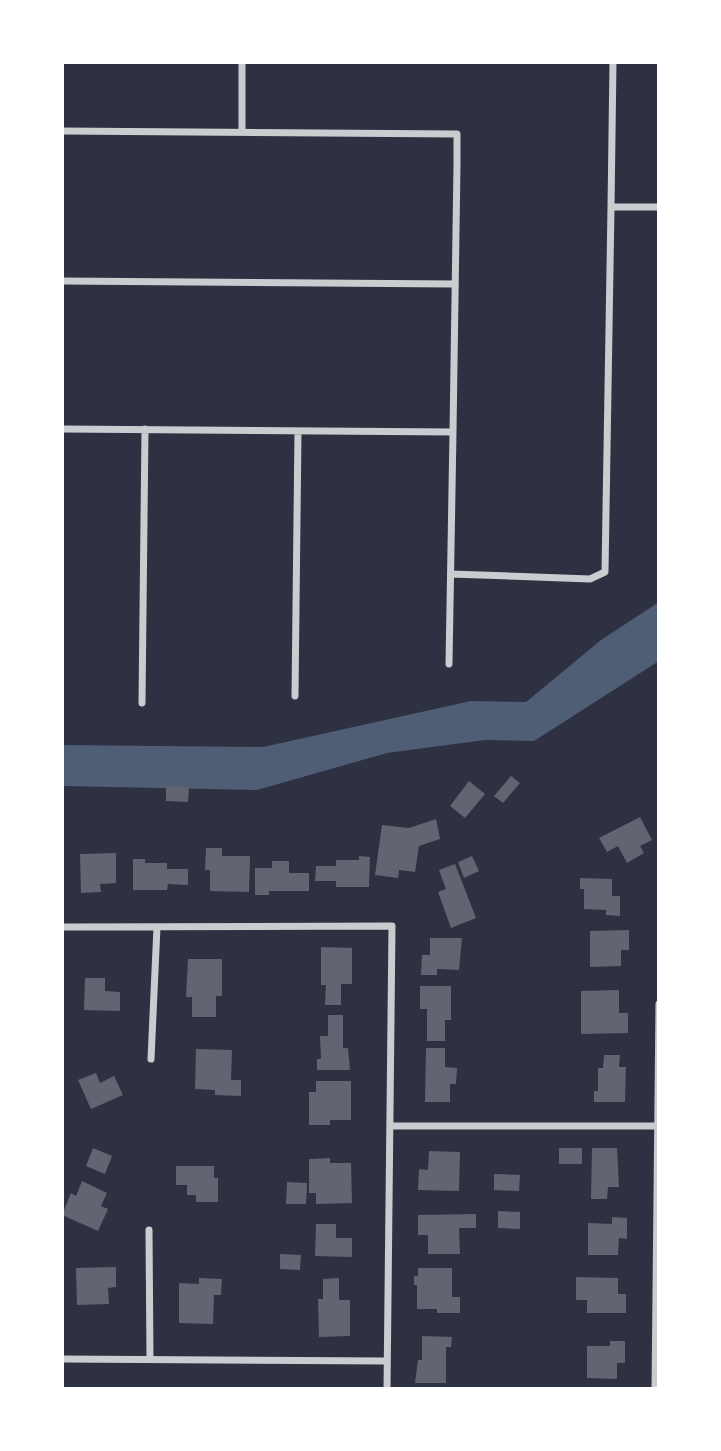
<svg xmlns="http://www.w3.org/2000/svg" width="721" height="1451" viewBox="0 0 721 1451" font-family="'Nunito Sans',sans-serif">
<rect width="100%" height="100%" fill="#2d3142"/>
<path fill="#4f5d75" d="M 659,602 L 659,661 L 534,741 L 485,740 L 387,753 L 257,790 L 62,786 L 62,745 L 263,747 L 471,701 L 526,702 L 601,640 Z"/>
<path fill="#626471" d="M 511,776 L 520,783 L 503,803 L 494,796 Z
M 469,781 L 485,794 L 465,818 L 450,806 Z
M 166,786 L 189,787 L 188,802 L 166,801 Z
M 640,817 L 652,840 L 640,846 L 644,853 L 627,863 L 618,846 L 607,852 L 599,838 Z
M 436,819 L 440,839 L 419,846 L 415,872 L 399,870 L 398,878 L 375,875 L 382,825 L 409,828 Z
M 206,848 L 222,848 L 222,856 L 250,856 L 249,892 L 210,891 L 210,870 L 205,870 Z
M 116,853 L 116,883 L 100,884 L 101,892 L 81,893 L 80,854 Z
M 359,856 L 370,857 L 369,887 L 336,887 L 336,881 L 315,881 L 316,866 L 336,866 L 336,860 L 359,860 Z
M 472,856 L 479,871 L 464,878 L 458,862 Z
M 133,859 L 145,859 L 145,863 L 167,863 L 167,869 L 188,869 L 188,885 L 168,884 L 167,890 L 133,890 Z
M 272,861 L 289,861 L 289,873 L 309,873 L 309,891 L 269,891 L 269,895 L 255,895 L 255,868 L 272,868 Z
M 455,864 L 476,918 L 451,928 L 438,892 L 446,889 L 439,870 Z
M 580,878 L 612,879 L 612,896 L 620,896 L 620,916 L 606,915 L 606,910 L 584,909 L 584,889 L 580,889 Z
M 629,930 L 629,950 L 621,950 L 621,966 L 590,967 L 590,931 Z
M 430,938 L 462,938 L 459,970 L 437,969 L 437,975 L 421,975 L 422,955 L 430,955 Z
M 321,947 L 352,948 L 352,984 L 341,984 L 341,1005 L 325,1005 L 326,985 L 321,985 Z
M 188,959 L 222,959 L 222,996 L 216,996 L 216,1017 L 192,1017 L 192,997 L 186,997 Z
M 85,978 L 105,978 L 105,991 L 120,992 L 120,1011 L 84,1010 Z
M 420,986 L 451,986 L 451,1020 L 445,1020 L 445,1041 L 427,1041 L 427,1009 L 420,1009 Z
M 619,990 L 619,1013 L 628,1013 L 628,1033 L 581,1034 L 581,991 Z
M 328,1015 L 343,1015 L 343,1048 L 348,1048 L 350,1070 L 317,1070 L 317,1059 L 321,1059 L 320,1036 L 328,1036 Z
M 426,1048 L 445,1048 L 445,1067 L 457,1068 L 456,1084 L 450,1084 L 450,1102 L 425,1102 Z
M 196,1049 L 232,1050 L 231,1080 L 241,1080 L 241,1096 L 215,1095 L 215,1090 L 195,1089 Z
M 604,1055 L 620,1055 L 619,1067 L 626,1067 L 625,1102 L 594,1102 L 594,1091 L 598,1091 L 598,1068 L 603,1068 Z
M 96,1073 L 100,1083 L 114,1076 L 123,1095 L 91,1109 L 78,1080 Z
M 316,1081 L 351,1081 L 351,1120 L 330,1120 L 330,1125 L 309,1125 L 309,1092 L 316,1092 Z
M 93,1148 L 112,1156 L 105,1174 L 86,1166 Z
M 559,1148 L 582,1148 L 582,1164 L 559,1164 Z
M 592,1148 L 617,1148 L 619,1187 L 608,1187 L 607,1199 L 591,1199 Z
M 429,1151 L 460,1152 L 459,1191 L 418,1190 L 419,1169 L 428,1170 Z
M 330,1158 L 330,1163 L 351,1163 L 352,1203 L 316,1204 L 316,1193 L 309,1193 L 309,1159 Z
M 176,1166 L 214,1166 L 214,1178 L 218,1178 L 218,1202 L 196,1202 L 196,1195 L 187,1195 L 187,1185 L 176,1185 Z
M 494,1174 L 520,1175 L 519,1191 L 494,1190 Z
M 82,1181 L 107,1193 L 101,1206 L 108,1209 L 98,1231 L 62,1215 L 71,1193 L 76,1196 Z
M 287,1182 L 307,1183 L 306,1204 L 286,1204 Z
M 498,1211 L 520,1212 L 520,1229 L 498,1228 Z
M 476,1214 L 476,1228 L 459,1228 L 460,1254 L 428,1254 L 428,1235 L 418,1235 L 418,1215 Z
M 612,1217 L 627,1218 L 627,1239 L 619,1238 L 618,1255 L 588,1255 L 588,1223 L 612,1224 Z
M 316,1224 L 336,1224 L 336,1238 L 352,1238 L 352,1257 L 315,1256 Z
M 280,1254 L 301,1255 L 300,1270 L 280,1269 Z
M 116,1267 L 116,1287 L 108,1288 L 109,1304 L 77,1305 L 76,1268 Z
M 418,1268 L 452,1268 L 452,1297 L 460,1297 L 460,1313 L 437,1313 L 437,1309 L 417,1309 L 417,1285 L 414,1285 L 414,1276 L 418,1276 Z
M 576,1277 L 618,1278 L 618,1294 L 626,1294 L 626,1313 L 587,1313 L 587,1300 L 576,1300 Z
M 199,1278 L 222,1279 L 221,1295 L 214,1295 L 213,1324 L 179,1323 L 179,1283 L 199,1284 Z
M 339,1278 L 339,1300 L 350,1300 L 350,1336 L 319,1337 L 318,1299 L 323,1299 L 323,1279 Z
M 422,1336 L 452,1337 L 451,1347 L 446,1347 L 446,1383 L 415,1383 L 418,1360 L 422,1360 Z
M 610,1341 L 625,1341 L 625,1363 L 617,1363 L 617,1379 L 587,1378 L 587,1346 L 610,1346 Z"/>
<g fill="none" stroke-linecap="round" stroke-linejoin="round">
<path stroke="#caccd0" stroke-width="7" d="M 613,62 L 611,207 L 659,207
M 62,131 L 457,134 L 457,165 L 453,432 L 62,429
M 242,132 L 242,62
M 62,281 L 455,284
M 451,574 L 590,579 L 605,572 L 611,207
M 449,664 L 453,432
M 295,696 L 298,431
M 142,703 L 145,429
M 62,927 L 392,926 L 387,1389
M 151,1059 L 157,927
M 391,1126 L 659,1126
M 149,1230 L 150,1359
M 62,1359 L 386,1361
M 655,1389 L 659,1004"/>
</g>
<rect width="721" height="1451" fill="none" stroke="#ffffff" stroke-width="128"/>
</svg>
